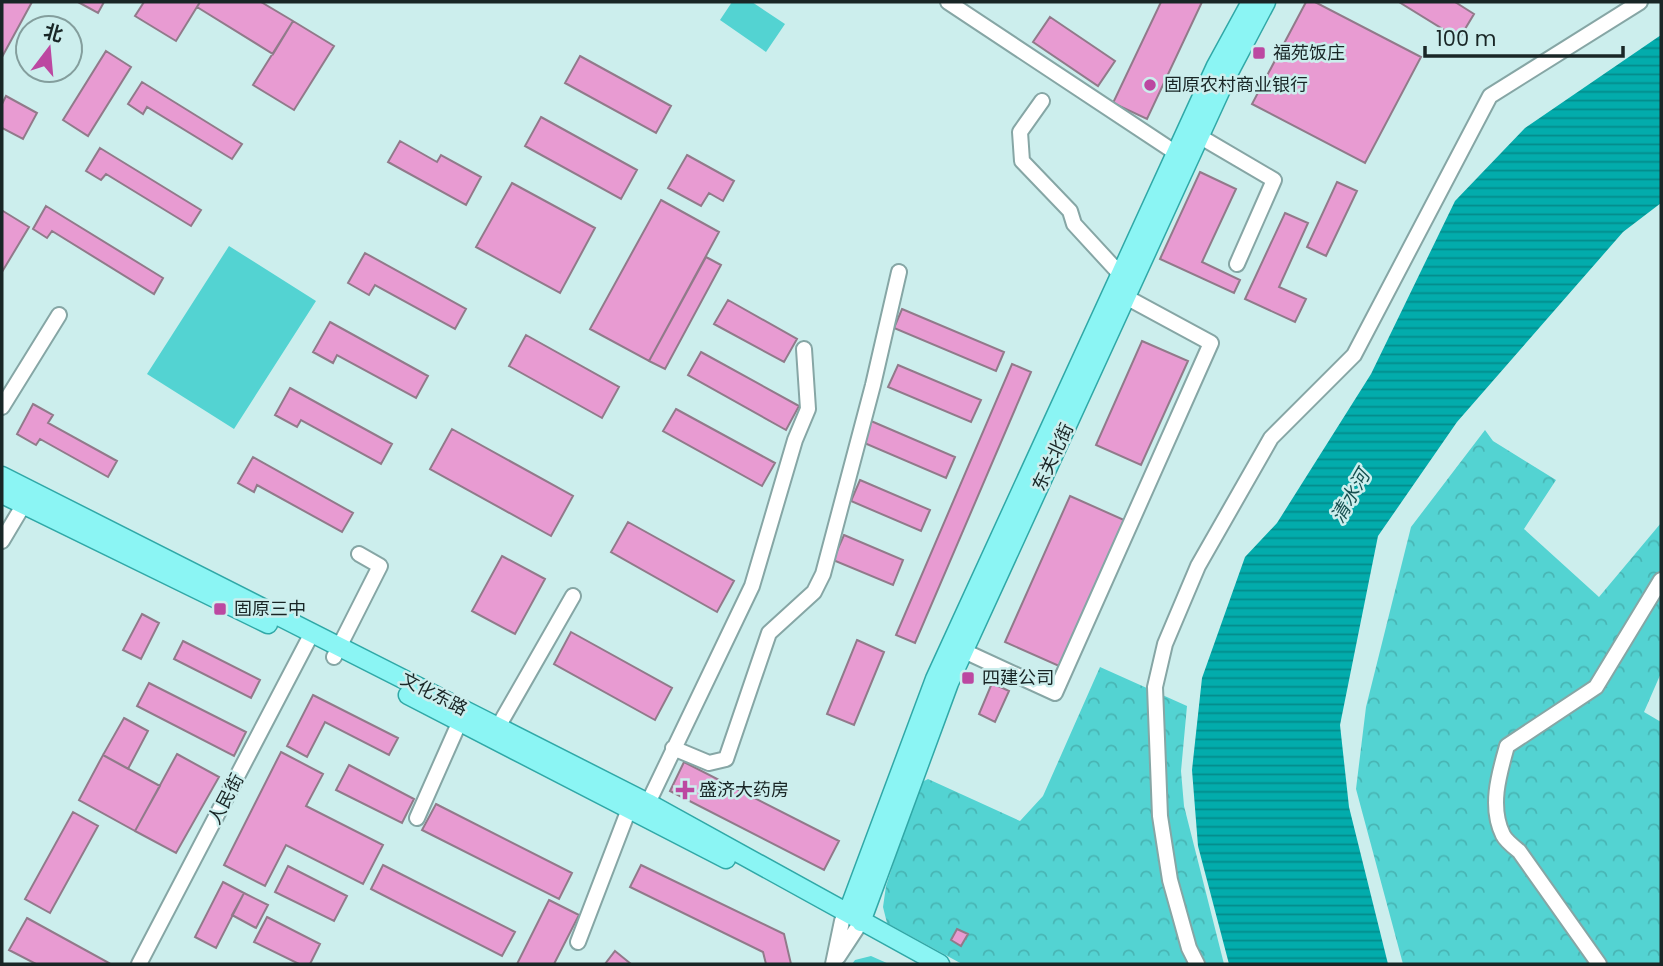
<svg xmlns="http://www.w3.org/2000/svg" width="1663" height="966" viewBox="0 0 1663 966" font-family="Poppins,'Noto Sans SC',sans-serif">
<defs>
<pattern id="park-crowns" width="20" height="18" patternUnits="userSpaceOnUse" patternTransform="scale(1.75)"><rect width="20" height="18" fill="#53d3d2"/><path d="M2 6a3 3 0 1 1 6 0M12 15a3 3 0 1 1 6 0" fill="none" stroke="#48b5b4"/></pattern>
<pattern id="water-rules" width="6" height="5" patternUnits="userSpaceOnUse" patternTransform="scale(1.75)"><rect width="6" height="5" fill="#02acac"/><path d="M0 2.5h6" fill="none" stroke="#038c8c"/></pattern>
</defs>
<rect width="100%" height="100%" fill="#cceeed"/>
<path fill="url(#park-crowns)" d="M 1485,430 L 1493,441 L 1556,480 L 1524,529 L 1599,597 L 1661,523 L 1661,673 L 1644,712 L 1661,722 L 1661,964 L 1403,964 L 1356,789 L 1366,707 L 1411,527 Z
M 1100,667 L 1187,706 L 1181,771 L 1184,806 L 1224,964 L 962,964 L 887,923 L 883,907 L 886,886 L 920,783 L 928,779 L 1020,821 L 1043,796 Z
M 871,956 L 889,964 L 852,964 L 855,960 Z"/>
<path fill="#53d3d2" d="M 732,2 L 752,2 L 785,24 L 766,52 L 720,20 Z
M 229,246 L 316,301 L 234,429 L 147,374 Z"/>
<path fill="url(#water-rules)" d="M 1661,35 L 1661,203 L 1623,232 L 1457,422 L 1378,536 L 1340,725 L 1349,807 L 1388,964 L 1229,964 L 1198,846 L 1192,770 L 1202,678 L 1245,557 L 1277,523 L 1371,374 L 1455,201 L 1525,128 Z"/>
<path fill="#e89bd2" stroke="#917a8a" stroke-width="2" d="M 2,2 L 32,2 L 2,57 Z
M 78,2 L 104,2 L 98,13 Z
M 144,2 L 200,2 L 176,41 L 135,16 Z
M 200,2 L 261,2 L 293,21 L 273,54 L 197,7 Z
M 1161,2 L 1202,2 L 1147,119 L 1113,103 Z
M 1306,2 L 1315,2 L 1421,57 L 1365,163 L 1252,104 Z
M 1399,2 L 1455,2 L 1474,14 L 1459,39 Z
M 1050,17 L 1115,61 L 1098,86 L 1033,42 Z
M 293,21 L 334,46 L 294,110 L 253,85 Z
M 106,51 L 131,67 L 88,136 L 63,120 Z
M 580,56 L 671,106 L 656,133 L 565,83 Z
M 142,82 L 242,144 L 232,159 L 147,107 L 143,114 L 128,104 Z
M 6,96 L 37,113 L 23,139 L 2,128 L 2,104 Z
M 541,117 L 637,170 L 621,199 L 525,146 Z
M 400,141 L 437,162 L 441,155 L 481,177 L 466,205 L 388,162 Z
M 100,148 L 201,210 L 191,226 L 106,174 L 101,180 L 86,171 Z
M 687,155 L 734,181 L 723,201 L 709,193 L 701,206 L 668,188 Z
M 1200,172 L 1236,189 L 1202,262 L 1240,280 L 1234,293 L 1160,259 Z
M 1337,182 L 1357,191 L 1326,256 L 1307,247 Z
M 512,183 L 595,228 L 560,293 L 476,247 Z
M 661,200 L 719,232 L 649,361 L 590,329 Z
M 46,206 L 163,278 L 154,294 L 52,231 L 47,238 L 33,229 Z
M 3,211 L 29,227 L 2,272 L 2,212 Z
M 1285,213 L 1308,223 L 1279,287 L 1306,299 L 1295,322 L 1245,299 Z
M 365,253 L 466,309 L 455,329 L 375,285 L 369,295 L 348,283 Z
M 706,257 L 721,265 L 665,369 L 649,361 Z
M 728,300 L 797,339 L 784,362 L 714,324 Z
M 902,309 L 1004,352 L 996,371 L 894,328 Z
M 330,322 L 428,376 L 416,398 L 337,355 L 333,363 L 313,352 Z
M 526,335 L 619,387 L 602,418 L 509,366 Z
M 1142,341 L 1188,361 L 1141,465 L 1096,445 Z
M 701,352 L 799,406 L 786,430 L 688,375 Z
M 1012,364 L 1031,372 L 915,643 L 896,635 Z
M 898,365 L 981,400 L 971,422 L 888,387 Z
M 290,388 L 392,444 L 381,464 L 301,420 L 297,427 L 275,415 Z
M 33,404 L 53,415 L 48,423 L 117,461 L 108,477 L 40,439 L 36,445 L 17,434 Z
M 676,409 L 775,463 L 762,486 L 663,431 Z
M 871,421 L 955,457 L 946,478 L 862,442 Z
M 452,429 L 573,496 L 551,536 L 430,469 Z
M 253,457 L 353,513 L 342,532 L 257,485 L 254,492 L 238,483 Z
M 860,480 L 930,510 L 921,531 L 851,501 Z
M 1070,496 L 1124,520 L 1059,666 L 1005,642 Z
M 628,522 L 734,581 L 717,612 L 611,552 Z
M 844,535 L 903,560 L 893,585 L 833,560 Z
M 502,556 L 545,579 L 515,634 L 472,611 Z
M 142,614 L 159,623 L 141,659 L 123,650 Z
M 571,632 L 672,688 L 655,720 L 554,664 Z
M 857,640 L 884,652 L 854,725 L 827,714 Z
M 183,641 L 260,680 L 251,698 L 174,659 Z
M 149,683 L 246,732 L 234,756 L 137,706 Z
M 992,683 L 1009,691 L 995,722 L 979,714 Z
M 313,695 L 398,738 L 389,755 L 325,722 L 307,757 L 287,746 Z
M 124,718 L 148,731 L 128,769 L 103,755 Z
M 281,752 L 323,774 L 306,806 L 383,845 L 363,884 L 286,845 L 265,886 L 224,865 Z
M 177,754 L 219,777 L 176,853 L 135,831 Z
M 103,755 L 160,786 L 135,831 L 79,800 Z
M 684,762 L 839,841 L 824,870 L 670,791 Z
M 349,765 L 414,799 L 402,823 L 336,790 Z
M 436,804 L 572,873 L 559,899 L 422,830 Z
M 73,812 L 98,826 L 50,913 L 25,899 Z
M 383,865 L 515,932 L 502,956 L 371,889 Z
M 641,865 L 784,934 L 791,964 L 766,964 L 763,952 L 630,887 Z
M 288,866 L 347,896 L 334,921 L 275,892 Z
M 223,882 L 244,893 L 216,948 L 195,937 Z
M 244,893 L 268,905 L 256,928 L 232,915 Z
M 549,900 L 579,915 L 554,964 L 517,964 Z
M 267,917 L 320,944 L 310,964 L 299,964 L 254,942 Z
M 27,918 L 109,963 L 108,964 L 36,964 L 9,950 Z
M 957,929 L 968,934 L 961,946 L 951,940 Z
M 615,951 L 631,964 L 605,964 Z"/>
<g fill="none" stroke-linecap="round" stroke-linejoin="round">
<g stroke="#86a6a5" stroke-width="18">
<path id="minor" d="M 948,2 L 1176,153
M 1042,101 L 1020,132 L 1022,161 L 1070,211 L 1074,224 L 1120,274
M 1199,136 L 1274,180 L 1237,264
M 2,407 L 59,315
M 2,541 L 24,504
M 964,651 L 1055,693 L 1211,343 L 1126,297
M 334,657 L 380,566 L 359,554
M 498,727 L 573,596
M 673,748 L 709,763 L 726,759 L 769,633 L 814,592 L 823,574 L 873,385 L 899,272
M 648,803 L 752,586 L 795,440 L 808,409 L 804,349
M 417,818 L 460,721
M 578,942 L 629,809
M 838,957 L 861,922
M 139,964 L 312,633
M 833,964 L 842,921 L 848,912
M 1197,964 L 1189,948 L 1170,880 L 1160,816 L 1155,687 L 1165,644 L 1198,566 L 1271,438 L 1354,355 L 1490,96 L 1640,2
M 1599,964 L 1519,851 C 1514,847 1506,841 1503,835 C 1489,807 1499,774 1507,746 L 1596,687 L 1661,580"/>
</g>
<g stroke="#30a8a7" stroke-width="21">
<path id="major" d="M 2,476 L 648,803 L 940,964
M 2,494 L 268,624
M 408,695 L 726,859
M 848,912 L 935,679 L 1216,66 L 1251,2
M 861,922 L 949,683 L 1229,72 L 1266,2"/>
</g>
<use href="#minor" stroke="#fff" stroke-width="14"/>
<use href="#major" stroke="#8bf5f4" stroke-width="18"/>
</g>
<g fill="#bc48a1" stroke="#cceeed" stroke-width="2.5">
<rect x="1252" y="46" width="14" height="14" rx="3.5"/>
<circle cx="1150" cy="85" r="7"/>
<rect x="213" y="602" width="14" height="14" rx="3.5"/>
<rect x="961" y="671" width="14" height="14" rx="3.5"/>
<path d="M681.5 779.5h7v7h7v7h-7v7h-7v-7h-7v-7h7z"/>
</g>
<g text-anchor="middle" stroke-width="5" stroke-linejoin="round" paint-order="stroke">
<g font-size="18" fill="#192626" stroke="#cceeed" text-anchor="start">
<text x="1273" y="59">福苑饭庄</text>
<text x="1164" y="91">固原农村商业银行</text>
<text x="234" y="615">固原三中</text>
<text x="982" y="684">四建公司</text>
<text x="699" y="796">盛济大药房</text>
</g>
<g font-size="18" fill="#192626" stroke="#cceeed">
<text transform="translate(1053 457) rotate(-65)" y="6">东关北街</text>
<text transform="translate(434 694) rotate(27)" y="6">文化东路</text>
<text transform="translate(226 799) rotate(-62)" y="6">人民街</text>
</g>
<g font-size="19" font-style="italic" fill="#175050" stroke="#cceeed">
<text transform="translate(1350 496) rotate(-60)" y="7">清水河</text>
</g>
</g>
<rect width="1663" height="966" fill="none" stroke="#192626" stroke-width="7"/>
<g transform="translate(49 49) rotate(16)"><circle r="33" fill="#cceeed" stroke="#849e9d" stroke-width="2"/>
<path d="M0-5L12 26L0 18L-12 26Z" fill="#bc48a1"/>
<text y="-10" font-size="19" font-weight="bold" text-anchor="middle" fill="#192626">北</text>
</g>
<path d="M1425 46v10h198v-10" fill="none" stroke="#192626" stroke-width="3.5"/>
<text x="1436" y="46" font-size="21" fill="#192626" stroke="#cceeed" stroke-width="5" paint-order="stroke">100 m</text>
</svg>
